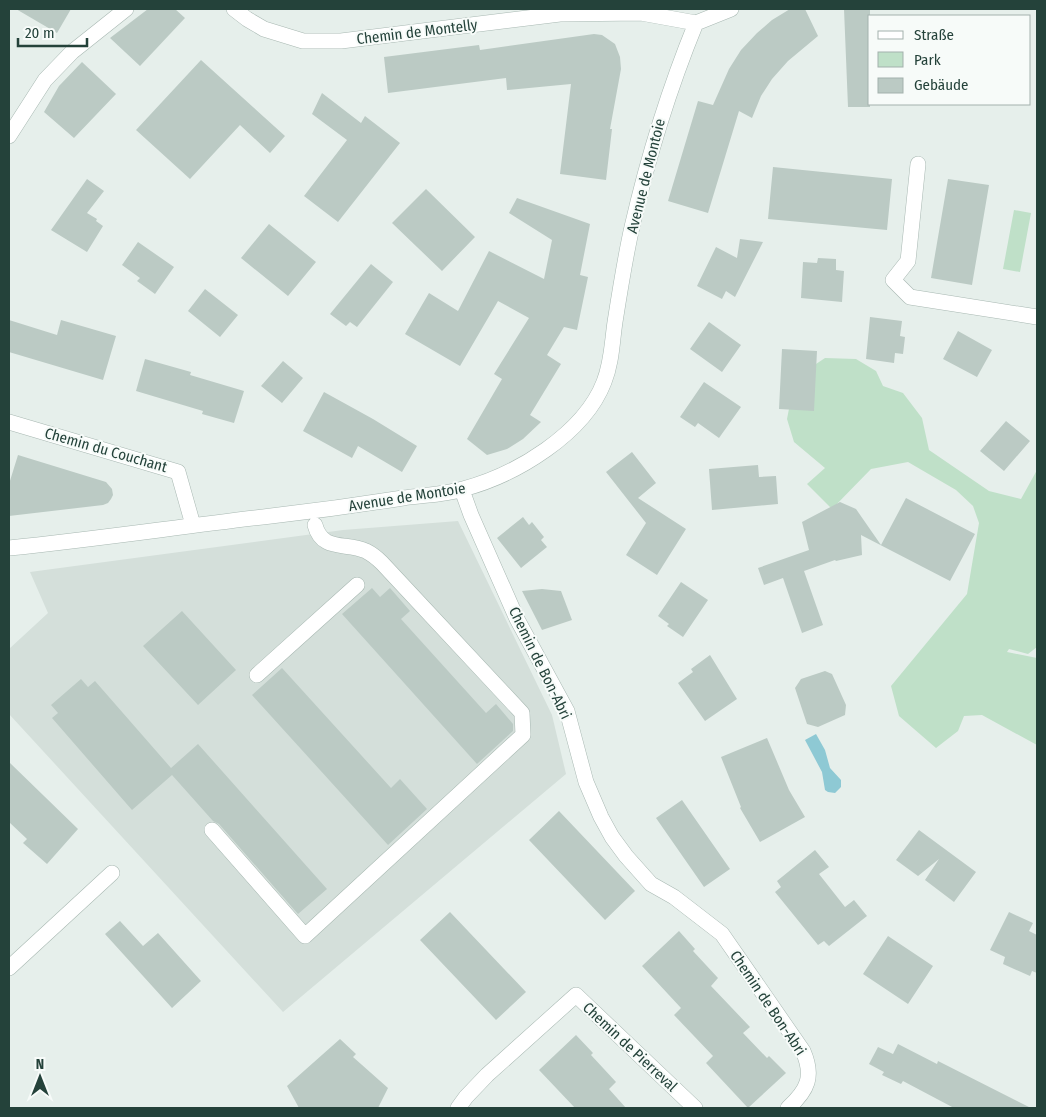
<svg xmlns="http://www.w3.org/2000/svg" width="1046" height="1117" viewBox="0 0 1046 1117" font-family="'Fira Sans Condensed',sans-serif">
<rect width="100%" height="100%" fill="#e6efeb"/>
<path fill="#d4dfda" d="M 458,521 L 552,715 L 566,774 L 283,1012 L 9,714 L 9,649 L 48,613 L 30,572 L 343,530 Z"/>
<path fill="#bfe0c8" d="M 1014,210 L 1031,213 L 1020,272 L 1003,269 Z
M 825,358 L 856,359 L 876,371 L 883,386 L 903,393 L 922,418 L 929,450 L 989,491 L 1021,499 L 1037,470 L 1037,647 L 1028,654 L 1009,649 L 1007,652 L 1037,658 L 1037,745 L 982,715 L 964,716 L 958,731 L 936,748 L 899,716 L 891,686 L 967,594 L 979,523 L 973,506 L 956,490 L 908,462 L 871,469 L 832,509 L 807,484 L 825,468 L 794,442 L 787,419 L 795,378 Z"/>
<path fill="#8ec9d4" d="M 816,734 L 825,750 L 830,768 L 841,780 L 841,787 L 835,793 L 828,792 L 825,790 L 822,772 L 805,740 Z"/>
<path fill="#bbcac4" d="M 16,9 L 71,9 L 57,33 Z
M 148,9 L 175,9 L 185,18 L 140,66 L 110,38 Z
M 790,9 L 805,9 L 818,36 L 788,61 L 772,79 L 761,96 L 752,118 L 739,111 L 708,213 L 668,201 L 698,101 L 713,105 L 729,69 L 741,50 L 757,33 L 772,20 Z
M 844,9 L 870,9 L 870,107 L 848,107 Z
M 594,34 L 602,35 L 615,44 L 620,57 L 621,69 L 610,129 L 612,129 L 606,180 L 560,174 L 571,84 L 507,90 L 506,78 L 388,93 L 384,57 L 479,45 L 480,50 Z
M 201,60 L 285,136 L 270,153 L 240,125 L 190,179 L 136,130 Z
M 82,62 L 116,94 L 74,138 L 44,112 L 59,86 Z
M 322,93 L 361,123 L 365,116 L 400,143 L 338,222 L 304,196 L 347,140 L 312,114 Z
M 773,167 L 892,179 L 887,230 L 768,219 Z
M 87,179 L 104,191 L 87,213 L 97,219 L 96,221 L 103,226 L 87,252 L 51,230 Z
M 948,179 L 989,185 L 972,285 L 931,278 Z
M 426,189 L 475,237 L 442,271 L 392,223 Z
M 517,198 L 590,224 L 580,275 L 588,277 L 577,330 L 564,327 L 547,355 L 561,364 L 530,415 L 541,422 L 523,439 L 507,449 L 487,455 L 467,439 L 502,379 L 494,374 L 529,318 L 498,301 L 460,366 L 405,334 L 429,293 L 458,311 L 489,251 L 544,279 L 552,240 L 509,213 Z
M 269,224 L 316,262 L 288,296 L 241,258 Z
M 740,239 L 763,242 L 735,297 L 726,291 L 722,299 L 697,286 L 716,247 L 737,258 Z
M 138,242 L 174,267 L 155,294 L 137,281 L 140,278 L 122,265 Z
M 818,258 L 836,259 L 836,270 L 844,271 L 842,302 L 801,298 L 803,262 L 817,263 Z
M 371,264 L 393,282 L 357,327 L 350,322 L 346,326 L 330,314 Z
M 205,289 L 238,315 L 220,337 L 188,311 Z
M 870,317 L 902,321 L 900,336 L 905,337 L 903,354 L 895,353 L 894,363 L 866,359 Z
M 9,320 L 57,335 L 61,320 L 116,336 L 103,380 L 9,352 Z
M 709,322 L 741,345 L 722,372 L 690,349 Z
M 958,331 L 992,350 L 977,377 L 943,359 Z
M 782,349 L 817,351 L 814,411 L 779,409 Z
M 145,359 L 191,372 L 190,375 L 244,391 L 234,423 L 202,414 L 203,411 L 136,391 Z
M 283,361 L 303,378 L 282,403 L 261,386 Z
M 704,382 L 741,407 L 719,438 L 698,423 L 695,427 L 680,417 Z
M 324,392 L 373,419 L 417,446 L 402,472 L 358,446 L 352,458 L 303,431 Z
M 1006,421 L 1030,441 L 1004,471 L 980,451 Z
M 632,452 L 656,483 L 638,498 L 686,529 L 657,575 L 626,555 L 646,523 L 606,472 Z
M 18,455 L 106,482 L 112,489 L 113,495 L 111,499 L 108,503 L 103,505 L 9,516 L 9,484 Z
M 758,465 L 759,477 L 776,476 L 778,504 L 712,510 L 709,469 Z
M 906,498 L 975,534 L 950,581 L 861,535 L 862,555 L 836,561 L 835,560 L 804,571 L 823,625 L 802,633 L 783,578 L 764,585 L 758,568 L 809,550 L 802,522 L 840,502 L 856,509 L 881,545 Z
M 523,517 L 529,525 L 532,522 L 544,537 L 541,540 L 547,547 L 521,568 L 497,538 Z
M 681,582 L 708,600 L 683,637 L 667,626 L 669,624 L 658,616 Z
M 372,588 L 380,597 L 390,588 L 410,611 L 401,619 L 486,713 L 496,704 L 513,724 L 513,731 L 477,764 L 342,614 Z
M 542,589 L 561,591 L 572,620 L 542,630 L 522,591 Z
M 182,611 L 236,670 L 198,705 L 143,646 Z
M 710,655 L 737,699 L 705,721 L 678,683 L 693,672 L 691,669 Z
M 282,668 L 391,788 L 400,779 L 427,809 L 388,845 L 252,695 Z
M 825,671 L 832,674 L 846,705 L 845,715 L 818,727 L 807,724 L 795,688 L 801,679 Z
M 81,679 L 88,687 L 95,681 L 171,768 L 198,744 L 327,889 L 298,914 L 219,824 L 213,821 L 172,775 L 132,810 L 52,718 L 58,713 L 51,705 Z
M 767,738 L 789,790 L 805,817 L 760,842 L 740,808 L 741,807 L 721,757 Z
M 9,762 L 78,829 L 47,864 L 23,843 L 27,839 L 9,822 Z
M 682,800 L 730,869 L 704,887 L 656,818 Z
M 559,811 L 635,891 L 605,920 L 529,840 Z
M 919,830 L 976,872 L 954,902 L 925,880 L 939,859 L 918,876 L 896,860 Z
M 815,850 L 829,867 L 819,874 L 845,907 L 854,900 L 867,916 L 829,946 L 824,941 L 818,945 L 775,892 L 781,887 L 777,881 Z
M 450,912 L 526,992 L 496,1020 L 420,940 Z
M 1009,912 L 1033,923 L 1029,931 L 1037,935 L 1037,973 L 1032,971 L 1030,976 L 1003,964 L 1005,957 L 990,950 Z
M 120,921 L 143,946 L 158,933 L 201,981 L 172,1008 L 105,934 Z
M 679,931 L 695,949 L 693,951 L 718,978 L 711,986 L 750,1027 L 743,1033 L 767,1058 L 769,1056 L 786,1073 L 748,1108 L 706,1063 L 713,1056 L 674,1015 L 681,1008 L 642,966 Z
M 888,936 L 933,966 L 908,1004 L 863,974 Z
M 576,1035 L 593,1053 L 591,1055 L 616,1082 L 609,1089 L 626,1108 L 575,1108 L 539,1070 Z
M 340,1039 L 356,1054 L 353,1057 L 388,1088 L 378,1108 L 299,1108 L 287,1086 Z
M 898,1044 L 937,1064 L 938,1061 L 1031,1108 L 954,1108 L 903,1081 L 901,1084 L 882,1075 L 884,1072 L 869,1064 L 878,1047 L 893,1054 Z"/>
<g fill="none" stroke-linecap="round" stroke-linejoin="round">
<g stroke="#a8b8b2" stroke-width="16">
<path id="minor" d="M 234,9 L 247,19 L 264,29 L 303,41 L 341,41 L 560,14 L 641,13 L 696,23
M 696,23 L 731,9
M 9,136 L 45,80 L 72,52 L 126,9
M 918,164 L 908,261 L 893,280 L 910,297 L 1037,317
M 9,422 L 178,472 L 193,525
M 462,490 L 471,515 L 517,619 L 567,711 L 586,782 L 601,817 L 612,837 L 626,856 L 651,884 L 674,897 L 722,934 L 803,1051 C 814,1076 808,1090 788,1108
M 9,548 C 97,539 184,526 271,516 C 315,511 359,505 403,498 C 422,495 444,495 463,489 C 516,475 584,434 604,382 C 612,362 612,342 615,322 C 620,290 625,258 632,227 C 648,157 669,89 696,23
M 257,675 L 357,585
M 212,830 L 305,936 L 523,735 L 522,713 L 382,563 C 377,558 372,554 366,551 C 346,542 322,552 315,525
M 9,968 L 112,873
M 458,1108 L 466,1097 L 487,1075 L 576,995 L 695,1108"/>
</g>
<use href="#minor" stroke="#fff" stroke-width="15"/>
</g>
<g text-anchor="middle" stroke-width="4" stroke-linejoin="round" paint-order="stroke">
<g font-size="15" fill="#24423a" stroke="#f7fbf9">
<text transform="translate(417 32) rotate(-7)" y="5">Chemin de Montelly</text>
<text transform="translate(646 176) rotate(-76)" y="5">Avenue de Montoie</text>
<text transform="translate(106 450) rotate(16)" y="5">Chemin du Couchant</text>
<text transform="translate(407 497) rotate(-9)" y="5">Avenue de Montoie</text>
<text transform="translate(540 663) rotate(64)" y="5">Chemin de Bon-Abri</text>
<text transform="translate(768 1003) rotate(56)" y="5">Chemin de Bon-Abri</text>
<text transform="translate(630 1047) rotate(43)" y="5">Chemin de Pierreval</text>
</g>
</g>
<rect width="1046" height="1117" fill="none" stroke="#24423a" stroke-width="20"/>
<rect x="868" y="15" width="162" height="90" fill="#f7fbf9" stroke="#a3b1ad"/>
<rect x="878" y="31" width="25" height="8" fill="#ffffff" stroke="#a3b1ad"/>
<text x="914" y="40" font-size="15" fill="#24423a">Straße</text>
<rect x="878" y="52" width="25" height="15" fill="#bfe0c8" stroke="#a3b1ad"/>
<text x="914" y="65" font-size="15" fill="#24423a">Park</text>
<rect x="878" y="78" width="25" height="15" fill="#bbcac4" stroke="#a3b1ad"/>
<text x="914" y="90" font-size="15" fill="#24423a">Gebäude</text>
<g transform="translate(40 1077)" stroke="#f7fbf9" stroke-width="4" paint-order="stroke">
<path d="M0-4L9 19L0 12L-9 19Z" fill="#24423a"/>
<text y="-8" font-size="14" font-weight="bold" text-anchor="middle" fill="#24423a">N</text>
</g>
<path d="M18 38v8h69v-8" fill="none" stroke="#24423a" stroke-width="2.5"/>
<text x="25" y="38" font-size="15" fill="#24423a" stroke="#f7fbf9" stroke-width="4" paint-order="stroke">20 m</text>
</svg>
